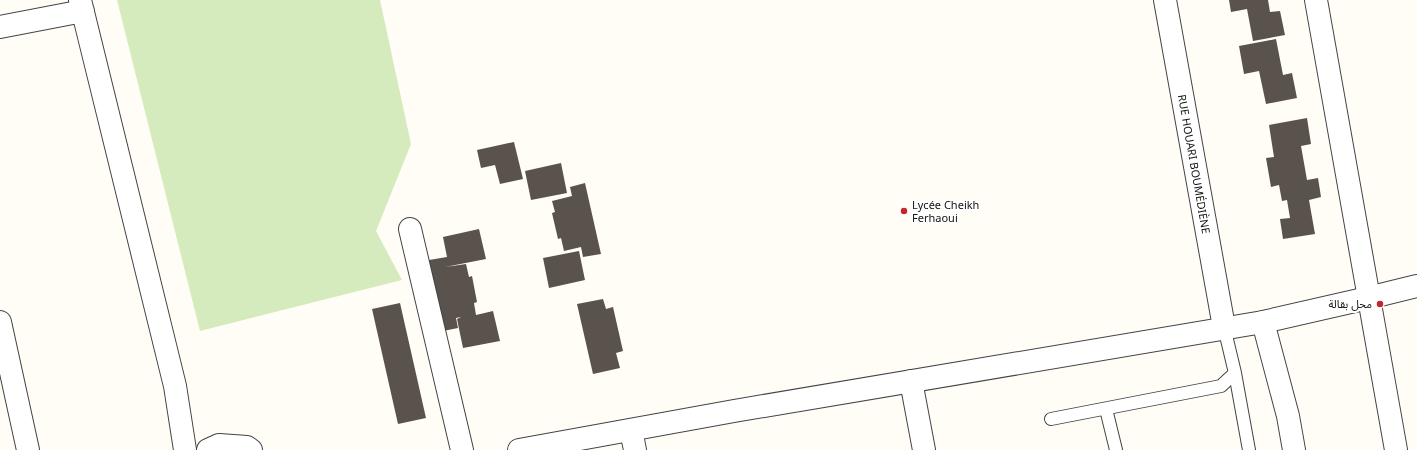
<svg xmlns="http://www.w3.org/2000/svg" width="1417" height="450" viewBox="0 0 1417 450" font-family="Georgia,'Noto Sans Arabic',serif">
<rect width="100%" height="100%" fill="#fffdf5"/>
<path fill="#d5ebbd" d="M 117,0 L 380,0 L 411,144 L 376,231 L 402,280 L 200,331 Z"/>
<path fill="#5a524d" d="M 1229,0 L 1268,0 L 1270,12 L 1280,11 L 1285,35 L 1253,41 L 1247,9 L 1231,12 Z
M 1276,39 L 1283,75 L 1292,73 L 1297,98 L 1266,104 L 1259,71 L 1244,74 L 1239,46 Z
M 1307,118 L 1311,144 L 1301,146 L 1307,180 L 1318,178 L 1321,197 L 1309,200 L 1315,234 L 1283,239 L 1280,219 L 1290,218 L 1287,200 L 1282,201 L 1279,185 L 1271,187 L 1266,158 L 1274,157 L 1269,125 Z
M 514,142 L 523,179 L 500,184 L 495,165 L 481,168 L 477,150 Z
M 561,163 L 567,193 L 531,200 L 525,171 Z
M 585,183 L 601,254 L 583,257 L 581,247 L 564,251 L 561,238 L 558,239 L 552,213 L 555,212 L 552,201 L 572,196 L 570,187 Z
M 479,229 L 486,259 L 445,267 L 466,264 L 469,277 L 472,276 L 477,302 L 474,303 L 476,315 L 493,311 L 500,341 L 463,348 L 457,319 L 461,317 L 456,318 L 458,328 L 443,331 L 429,260 L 447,257 L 443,237 Z
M 579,251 L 585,280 L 549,288 L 543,258 Z
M 603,299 L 606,309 L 613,307 L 623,351 L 616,353 L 620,368 L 593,374 L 577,304 Z
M 400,303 L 426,418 L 398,424 L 372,309 Z"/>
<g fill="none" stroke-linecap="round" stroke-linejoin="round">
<g stroke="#444" stroke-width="14">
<path id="service" d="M 1224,327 L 1235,373 L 1249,450
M 1106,409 L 1116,450
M 1051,419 L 1221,386 L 1235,373"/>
</g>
<g stroke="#444" stroke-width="24">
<path id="minor" d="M 80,0 L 175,386 L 185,450
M 1165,0 L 1224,327
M 1316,0 L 1396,450
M 0,27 L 83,11
M 410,229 L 462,450
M 0,322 L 28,450
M 1263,322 L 1288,416 L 1294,450
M 911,381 L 924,450
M 631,430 L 635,450"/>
</g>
<g stroke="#444" stroke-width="24">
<path id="tertiary" d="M 208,450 L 219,445 L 247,447 L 251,450
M 519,450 L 734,411 L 1263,322 L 1368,298 L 1417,286"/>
</g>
<use href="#service" stroke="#fff" stroke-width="12"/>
<use href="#minor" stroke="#fff" stroke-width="22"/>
<use href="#tertiary" stroke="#fff" stroke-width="22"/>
</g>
<g fill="#c4262e" stroke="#fff" stroke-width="1.5">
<circle cx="904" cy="211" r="4"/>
<circle cx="1380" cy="304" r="4"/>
</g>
<g text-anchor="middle" stroke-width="4" stroke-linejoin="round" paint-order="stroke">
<g font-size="11" fill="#111" stroke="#fff">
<text transform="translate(1194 164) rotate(80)" y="4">RUE HOUARI BOUMÉDIÈNE</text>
</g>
<g font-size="11" fill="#111" stroke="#fff" text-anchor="start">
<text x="912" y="209">Lycée Cheikh<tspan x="912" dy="13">Ferhaoui</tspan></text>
<text x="1372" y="308" text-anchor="end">محل بقالة</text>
</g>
</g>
</svg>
